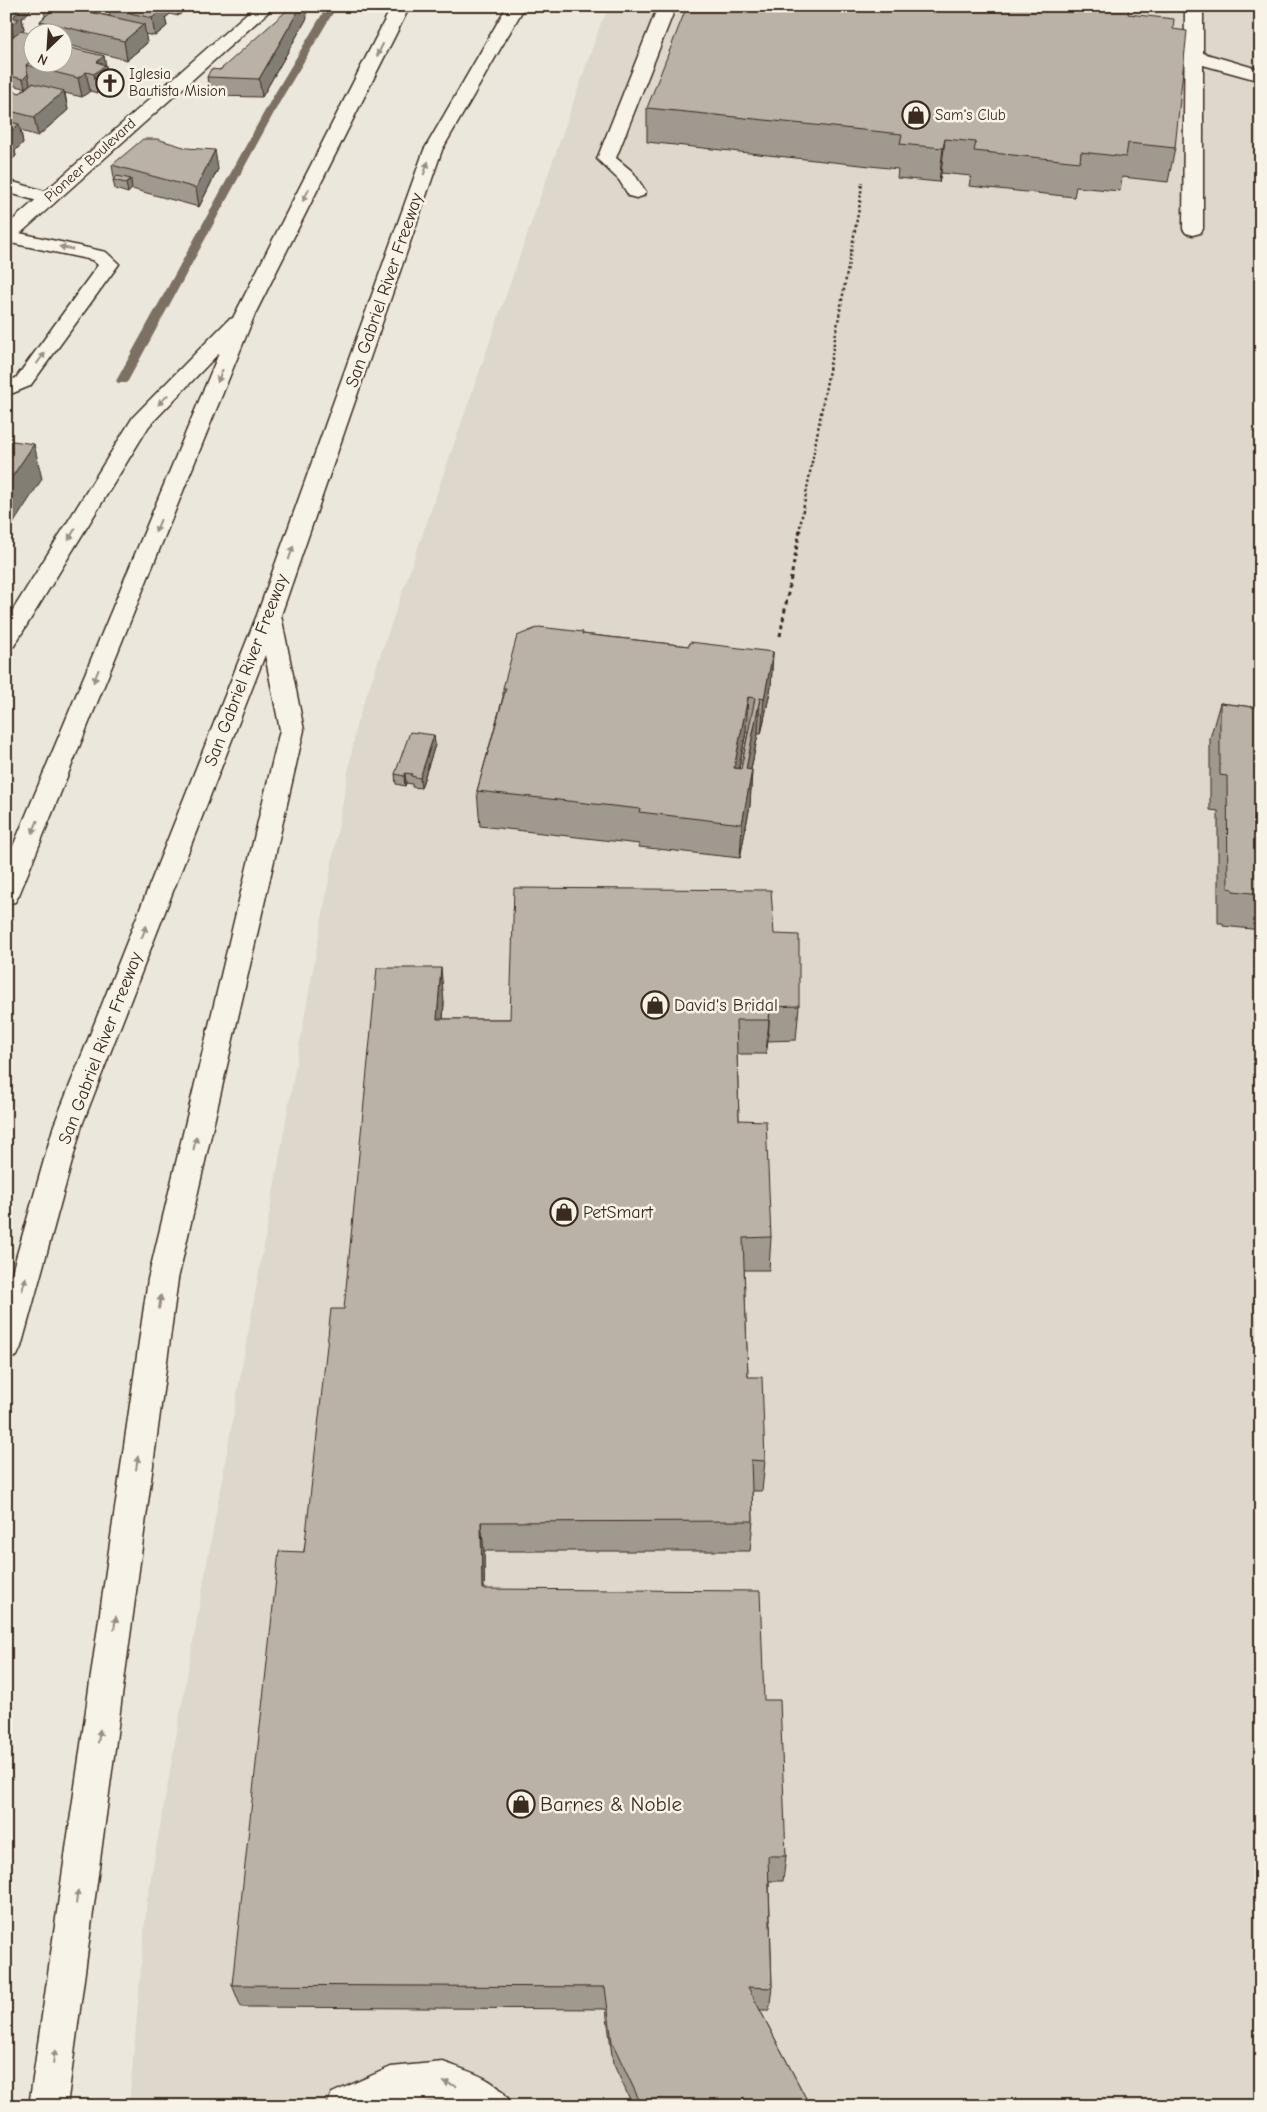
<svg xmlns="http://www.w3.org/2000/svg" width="1267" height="2112" viewBox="0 0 1267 2112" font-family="'Comic Neue',sans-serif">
<rect width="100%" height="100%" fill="#ece7dc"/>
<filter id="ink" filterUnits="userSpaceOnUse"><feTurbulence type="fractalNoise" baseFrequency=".02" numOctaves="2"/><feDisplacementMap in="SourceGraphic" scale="10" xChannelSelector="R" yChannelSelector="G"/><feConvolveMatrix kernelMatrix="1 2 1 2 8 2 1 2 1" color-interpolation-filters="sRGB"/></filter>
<g filter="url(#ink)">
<path fill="#ddd7cc" d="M 610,6 L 1261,6 L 1261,2106 L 129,2106 L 147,1900 L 357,722 L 601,23 Z"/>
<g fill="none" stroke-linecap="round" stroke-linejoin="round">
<path fill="#7c7064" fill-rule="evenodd" d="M 327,6 L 337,6 L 282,98 L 128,381 L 126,383 L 118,383 L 116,381 L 272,98 Z"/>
<g stroke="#3b2a1e" stroke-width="3">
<path id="lane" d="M 658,6 L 676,6 L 616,158 L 633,172 L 646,192 L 643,196 L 636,198 L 629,196 L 619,180 L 597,159 Z
M 1185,6 L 1203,6 L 1203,53 L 1261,70 L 1261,81 L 1203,65 L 1203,229 L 1200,233 L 1193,235 L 1186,233 L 1183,229 Z
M 6,230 L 106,252 L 119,264 L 30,386 L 6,396 L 6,382 L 16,378 L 98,265 L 92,260 L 6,242 Z
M 443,2062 C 469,2072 500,2078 512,2106 L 459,2106 L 443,2100 L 389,2106 L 326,2106 L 332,2093 L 391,2067 Z"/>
</g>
<g stroke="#3b2a1e" stroke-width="3">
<path id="street" d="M 6,180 L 55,194 L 58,198 L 55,202 L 48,204 L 6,192 Z"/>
</g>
<g stroke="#3b2a1e" stroke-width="3">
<path id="secondary" d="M 255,6 L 275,6 L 13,240 L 6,242 L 6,226 Z"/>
</g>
<g stroke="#3b2a1e" stroke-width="3">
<path id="highway" d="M 392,6 L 410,6 L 255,314 L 19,895 L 15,902 L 6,904 L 6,863 L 219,353 L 149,426 L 14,646 L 6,648 L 6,621 L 133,417 L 228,320 L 233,318 Z
M 507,6 L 525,6 L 442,150 L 281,615 L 304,730 L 178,1279 L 67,2106 L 29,2106 L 148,1279 L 280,730 L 265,655 L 82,1125 L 21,1347 L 17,1356 L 6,1360 L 6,1293 L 54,1125 L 257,615 L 424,150 Z"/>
</g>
<path stroke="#3b2a1e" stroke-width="2.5" stroke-dasharray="2.5 2.5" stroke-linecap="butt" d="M 799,532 L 860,203 L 862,182"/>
<path stroke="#3b2a1e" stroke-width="3" stroke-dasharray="4 4" stroke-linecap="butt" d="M 780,636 L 800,530"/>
<use href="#lane" fill="#f7f3e8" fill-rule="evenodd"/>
<use href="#street" fill="#f7f3e8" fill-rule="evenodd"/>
<use href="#secondary" fill="#f7f3e8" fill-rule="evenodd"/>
<use href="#highway" fill="#f7f3e8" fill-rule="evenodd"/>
</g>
<path fill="#a09990" stroke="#3b2a1e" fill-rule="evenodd" d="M 6,6 L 30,6 L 31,10 L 22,18 L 24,29 L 22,31 L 62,62 L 62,32 L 42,32 L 40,21 L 45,16 L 44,7 L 95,13 L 110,16 L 108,8 L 110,6 L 189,6 L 178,16 L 170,14 L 165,18 L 167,26 L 155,36 L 145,34 L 147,43 L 127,60 L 68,45 L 68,48 L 104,56 L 109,83 L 98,93 L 90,91 L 82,97 L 65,93 L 68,110 L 38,136 L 21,131 L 23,143 L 15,151 L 16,156 L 10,161 L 6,160 L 6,89 L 20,93 L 25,88 L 6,84 Z
M 1128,14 L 1173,29 L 1175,148 L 1168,182 L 1122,177 L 1120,191 L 1076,187 L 1074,197 L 969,186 L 971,176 L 941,173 L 939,182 L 897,178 L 898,169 L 647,142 L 647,108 Z
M 307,18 L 262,97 L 210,96 L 207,77 Z
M 112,165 L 218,169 L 199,207 L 132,189 L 128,193 L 115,189 L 113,180 L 114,178 Z
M 1261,173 L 1261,205 L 1255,204 Z
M 583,634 L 689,646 L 773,652 L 771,687 L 761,734 L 758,734 L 751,770 L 752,770 L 750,805 L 740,858 L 639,847 L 639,844 L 480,826 L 477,791 L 503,697 L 503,688 ZM 746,732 L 748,732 L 741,769 L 739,769 Z
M 1220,703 L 1261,708 L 1261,930 L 1223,926 L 1223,923 L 1218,923 L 1218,811 L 1210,810 L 1210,738 Z
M 434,735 L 435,745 L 421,788 L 412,787 L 412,784 L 406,783 L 405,786 L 396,784 L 395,774 Z
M 774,934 L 799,1006 L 796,1040 L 768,1041 L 766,1054 L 737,1054 L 739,1120 L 771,1237 L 769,1270 L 744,1270 L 748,1377 L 765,1461 L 762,1491 L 752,1491 L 753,1521 L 750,1551 L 484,1551 L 484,1589 L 764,1700 L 786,1856 L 783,1881 L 769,1881 L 772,1988 L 769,2010 L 760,2010 L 810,2106 L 633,2106 L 613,2063 L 606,2009 L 241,2007 L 232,1985 L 344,1309 L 444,1002 L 443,1019 L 510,1019 Z"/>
<path fill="#827d75" stroke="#3b2a1e" d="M 13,6 L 30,6 L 31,10 L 22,18 L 24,29 L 22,31 L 15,44 L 11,25 L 12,17 L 15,15 Z
M 90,6 L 94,6 L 97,23 L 85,11 Z
M 155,6 L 169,6 L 170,14 L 165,18 L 167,26 L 155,36 L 152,18 Z
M 177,6 L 189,6 L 178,16 Z
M 301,6 L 306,6 L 307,18 L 262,97 L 259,79 Z
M 144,24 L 147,43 L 127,60 L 124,41 Z
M 8,34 L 10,44 L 6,47 L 6,35 Z
M 67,42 L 69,51 L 62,46 Z
M 104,56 L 109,83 L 98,93 L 94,74 L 97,62 Z
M 86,72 L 90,91 L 82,97 L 78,78 Z
M 28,74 L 30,84 L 25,88 L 23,79 Z
M 64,91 L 68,110 L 38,136 L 34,117 Z
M 19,124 L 23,143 L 15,151 L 16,156 L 10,161 L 6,143 L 6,136 Z
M 945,139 L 941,173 L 939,182 L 943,148 Z
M 215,150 L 218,169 L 199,207 L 196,188 Z
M 131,179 L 132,189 L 128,193 L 126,183 Z
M 34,444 L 42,479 L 6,535 L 6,486 Z
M 773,652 L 771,687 L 761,734 L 764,699 Z
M 748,697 L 746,732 L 732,803 L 734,768 Z
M 760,698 L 758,734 L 744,804 L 746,769 Z
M 434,735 L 435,745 L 421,788 L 420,778 Z
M 752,770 L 750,805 L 740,858 L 742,824 Z
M 405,773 L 406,783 L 405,786 L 404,776 Z
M 441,968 L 444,1002 L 441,1053 L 437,1019 Z
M 770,1007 L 768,1041 L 766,1054 L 769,1020 Z
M 481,1522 L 484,1551 L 485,1618 L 482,1589 Z"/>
<path fill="#bab2a7" stroke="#3b2a1e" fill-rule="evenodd" d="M 44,6 L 90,6 L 85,11 L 144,24 L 124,41 L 40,21 L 54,9 L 44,7 Z
M 110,6 L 157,6 L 164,8 L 152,18 L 108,8 Z
M 292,6 L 301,6 L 259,79 L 207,77 L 211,69 L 220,70 Z
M 687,6 L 1129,6 L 1128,14 L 1174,19 L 1173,29 L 1187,31 L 1175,148 L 1128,143 L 1126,157 L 1081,152 L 1080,162 L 974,151 L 976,142 L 945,139 L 943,148 L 900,144 L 902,134 L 647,108 Z
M 6,7 L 20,11 L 12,17 L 19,19 L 11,25 L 6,24 Z
M 21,30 L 32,33 L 32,60 L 26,65 L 28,74 L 23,79 L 6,75 L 6,42 Z
M 62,41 L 67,42 L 62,46 Z
M 62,46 L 104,56 L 97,62 L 105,65 L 94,74 L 86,72 L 78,78 L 26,65 L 32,60 L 32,62 L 62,62 Z
M 32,83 L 64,91 L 34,117 L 6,110 L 6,89 L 20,93 Z
M 6,121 L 19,124 L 6,136 Z
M 6,136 L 11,137 L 6,142 Z
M 143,139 L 157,139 L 187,148 L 215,150 L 196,188 L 112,165 Z
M 117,176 L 131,179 L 126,183 L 113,180 Z
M 6,440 L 34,444 L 6,486 Z
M 539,627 L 583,632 L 582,634 L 689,646 L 690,642 L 773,652 L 764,699 L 760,698 L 746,769 L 752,770 L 742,824 L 639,812 L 640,809 L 477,791 L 506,688 L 503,688 L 517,636 ZM 748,697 L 755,698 L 741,769 L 734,768 Z
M 1220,703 L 1261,708 L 1261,894 L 1233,891 L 1233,889 L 1228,888 L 1227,776 L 1220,775 Z
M 410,732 L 434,735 L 420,778 L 411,776 L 412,774 L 405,773 L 404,776 L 395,774 Z
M 514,888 L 771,890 L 774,934 L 799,935 L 799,1006 L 770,1007 L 769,1020 L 736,1020 L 739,1120 L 766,1121 L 771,1237 L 743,1238 L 748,1377 L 762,1377 L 765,1461 L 751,1460 L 753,1521 L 481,1522 L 482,1589 L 760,1591 L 764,1700 L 780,1700 L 786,1856 L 768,1856 L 772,1988 L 748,1987 L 810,2106 L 642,2106 L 612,2042 L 605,1987 L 232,1985 L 279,1551 L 304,1552 L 331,1309 L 344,1309 L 377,968 L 441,968 L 437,1019 L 510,1019 Z"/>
<defs><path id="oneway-solid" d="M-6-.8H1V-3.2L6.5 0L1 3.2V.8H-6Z" transform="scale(1.25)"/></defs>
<g fill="#998e83">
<use href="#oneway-solid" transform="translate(380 50) rotate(116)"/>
<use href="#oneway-solid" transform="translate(426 168) rotate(-71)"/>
<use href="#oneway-solid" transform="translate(306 195) rotate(117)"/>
<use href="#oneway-solid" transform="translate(66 248) rotate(-168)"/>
<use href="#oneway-solid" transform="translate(41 358) rotate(-54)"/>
<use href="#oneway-solid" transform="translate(220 376) rotate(112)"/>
<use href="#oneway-solid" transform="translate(163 400) rotate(134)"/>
<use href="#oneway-solid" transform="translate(158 526) rotate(112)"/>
<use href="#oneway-solid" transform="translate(72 534) rotate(122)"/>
<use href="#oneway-solid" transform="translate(291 553) rotate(-71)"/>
<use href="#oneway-solid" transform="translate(96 676) rotate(112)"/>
<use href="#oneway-solid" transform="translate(35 827) rotate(112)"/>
<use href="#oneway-solid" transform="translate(144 932) rotate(-69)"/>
<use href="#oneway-solid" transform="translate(195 1143) rotate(-77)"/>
<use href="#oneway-solid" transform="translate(24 1284) rotate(-74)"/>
<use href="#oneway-solid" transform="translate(160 1302) rotate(-82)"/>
<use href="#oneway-solid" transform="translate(137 1463) rotate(-82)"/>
<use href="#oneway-solid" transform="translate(115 1623) rotate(-82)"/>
<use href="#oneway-solid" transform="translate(99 1736) rotate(-82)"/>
<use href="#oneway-solid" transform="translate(77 1897) rotate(-82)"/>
<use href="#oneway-solid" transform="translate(54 2057) rotate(-82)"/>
<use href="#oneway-solid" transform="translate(450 2084) rotate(-162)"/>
</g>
</g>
<defs>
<g id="church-ring" transform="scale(1.4375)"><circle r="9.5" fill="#f7f3e8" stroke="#3b2a1e" stroke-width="1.5"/><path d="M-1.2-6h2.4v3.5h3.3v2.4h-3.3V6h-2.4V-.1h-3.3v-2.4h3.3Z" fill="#3b2a1e"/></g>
<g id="shop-ring" transform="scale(1.4375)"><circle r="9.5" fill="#f7f3e8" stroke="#3b2a1e" stroke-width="1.5"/><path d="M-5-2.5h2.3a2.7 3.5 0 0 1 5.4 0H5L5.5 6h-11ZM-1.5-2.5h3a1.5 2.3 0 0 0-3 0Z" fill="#3b2a1e"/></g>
</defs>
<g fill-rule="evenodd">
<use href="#church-ring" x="110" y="83"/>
<use href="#shop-ring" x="916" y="115"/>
<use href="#shop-ring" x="655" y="1005"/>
<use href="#shop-ring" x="564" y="1212"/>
<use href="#shop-ring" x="521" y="1804"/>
</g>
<g text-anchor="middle" stroke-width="5" stroke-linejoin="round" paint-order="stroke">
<g font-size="15" fill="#3b2a1e" stroke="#f7f3e8" text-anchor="start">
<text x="129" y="79">Iglesia<tspan x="129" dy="17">Bautista Mision</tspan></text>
<text x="935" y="120">Sam's Club</text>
</g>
<g font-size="15" fill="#3b2a1e" stroke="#f7f3e8">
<text transform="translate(90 160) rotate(-42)" y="5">Pioneer Boulevard</text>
</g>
<g font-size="18" fill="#3b2a1e" stroke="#f7f3e8">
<text transform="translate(384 290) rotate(-71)" y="6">San Gabriel River Freeway</text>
<text transform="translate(246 670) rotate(-69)" y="6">San Gabriel River Freeway</text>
<text transform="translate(100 1048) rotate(-69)" y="6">San Gabriel River Freeway</text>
</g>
<g font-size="18" fill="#3b2a1e" stroke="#f7f3e8" text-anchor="start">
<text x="674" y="1011">David's Bridal</text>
<text x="583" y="1218">PetSmart</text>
</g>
<g font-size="21" fill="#3b2a1e" stroke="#f7f3e8" text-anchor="start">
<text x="540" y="1811">Barnes &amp; Noble</text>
</g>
</g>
<rect width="1267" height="2112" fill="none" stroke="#f7f3e8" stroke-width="25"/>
<rect x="12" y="12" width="1242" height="2087" fill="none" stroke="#3b2a1e" stroke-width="2" filter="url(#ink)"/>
<g transform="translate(48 48) rotate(205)"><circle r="24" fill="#f7f3e8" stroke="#aca397"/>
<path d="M0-4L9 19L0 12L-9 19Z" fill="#3b2a1e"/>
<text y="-8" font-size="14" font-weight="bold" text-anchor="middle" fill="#3b2a1e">N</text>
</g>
</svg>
